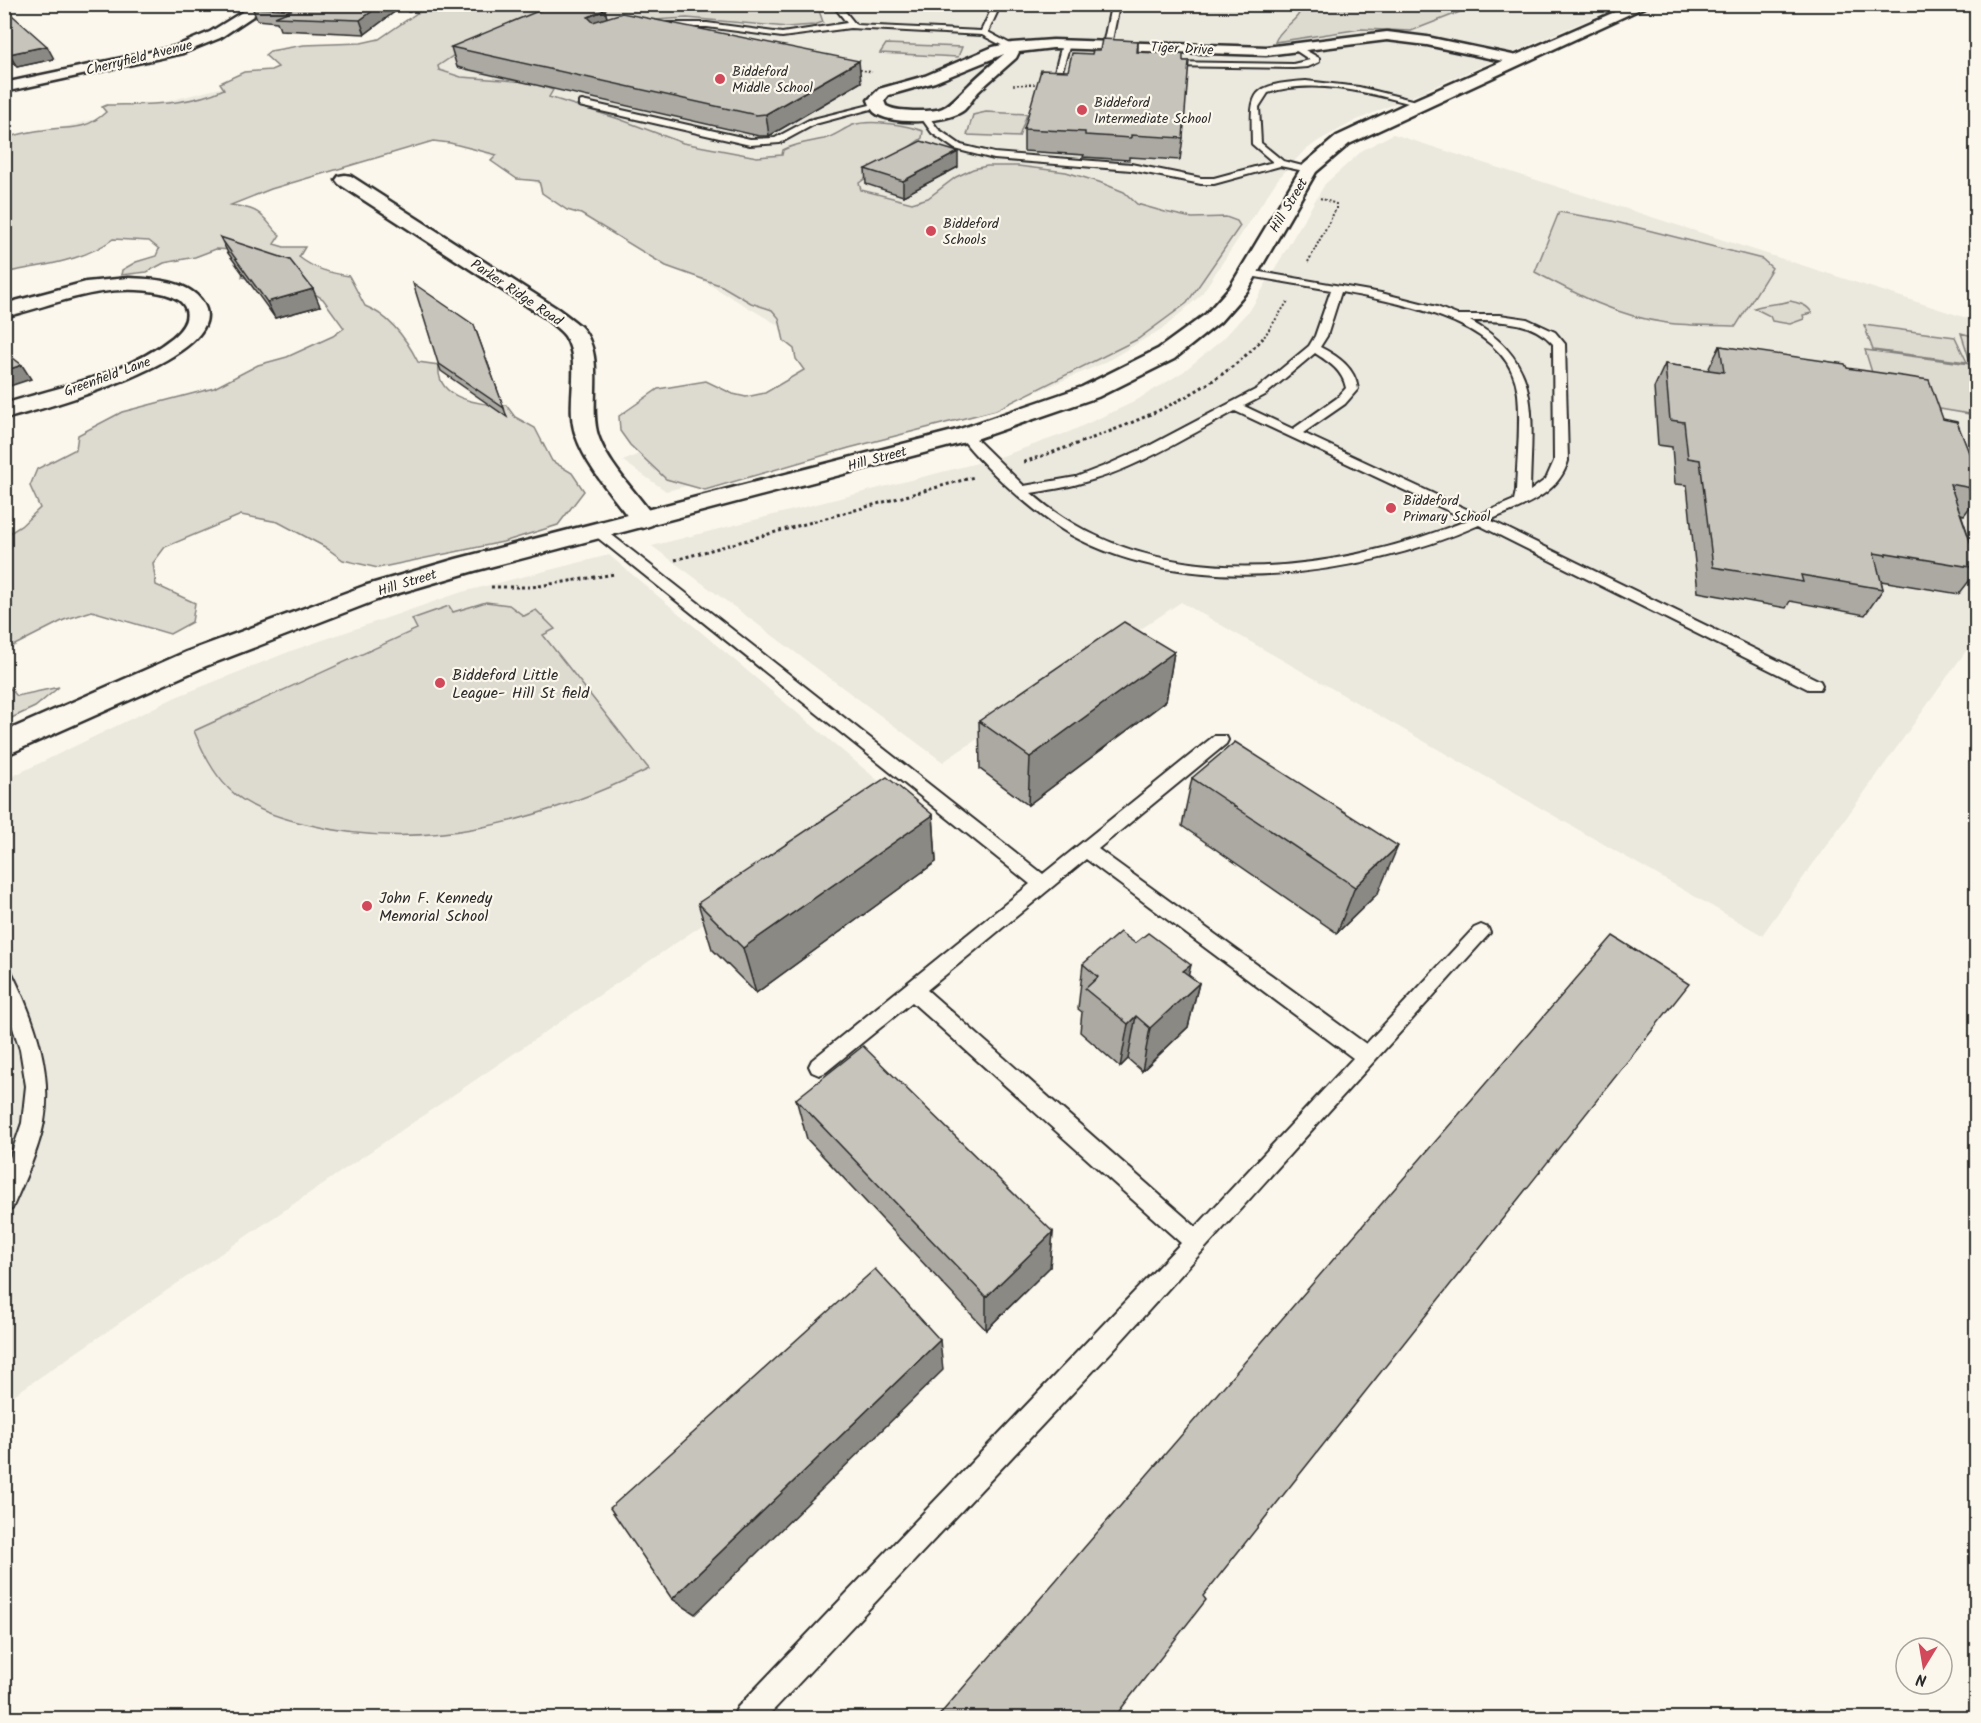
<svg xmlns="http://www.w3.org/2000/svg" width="1981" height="1723" viewBox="0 0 1981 1723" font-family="Kalam,sans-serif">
<rect width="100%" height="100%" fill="#fbf7ec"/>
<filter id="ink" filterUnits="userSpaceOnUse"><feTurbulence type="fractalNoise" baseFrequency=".0167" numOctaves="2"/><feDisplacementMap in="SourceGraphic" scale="12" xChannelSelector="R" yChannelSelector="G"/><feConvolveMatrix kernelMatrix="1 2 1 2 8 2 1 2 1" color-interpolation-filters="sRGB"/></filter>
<g filter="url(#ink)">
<path fill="#ebe8de" d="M 552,5 L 1622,5 L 1355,121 L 1318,141 L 1302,153 L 1278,179 L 1201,295 L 1165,327 L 1104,363 L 1026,396 L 964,417 L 666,491 L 623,461 L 843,363 L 449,132 L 4,142 Z
M 1393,134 L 1976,321 L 1976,637 L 1762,935 L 1181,602 L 943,762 L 652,546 L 997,458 L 1069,432 L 1132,403 L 1183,372 L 1223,339 L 1252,307 L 1325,184 L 1363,150 Z
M 609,555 L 894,794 L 5,1401 L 5,780 L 176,697 L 291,651 L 462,592 Z"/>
<path fill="#dddad0" stroke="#84827e" stroke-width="1.5" d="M 513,4 L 525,7 L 542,4 L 817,5 L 823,22 L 814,25 L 787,27 L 687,18 L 654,20 L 478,46 L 453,56 L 438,66 L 439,70 L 461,77 L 530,82 L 553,90 L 549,97 L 619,119 L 683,143 L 757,157 L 782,155 L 783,150 C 796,143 810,142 824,139 C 835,136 843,129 853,125 C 870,119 906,125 923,131 L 922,138 L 859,183 L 861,190 L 912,203 L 928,198 L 956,177 L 973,169 L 987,166 L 1018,166 L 1066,172 L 1099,182 L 1124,192 L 1137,204 L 1165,212 L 1192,218 L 1226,217 L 1237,221 L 1240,226 L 1187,303 L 1138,339 L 996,410 L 849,448 L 705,490 L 666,479 L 630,445 L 620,431 L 619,416 L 658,389 L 706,381 L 733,394 L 746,397 L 765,393 L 804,370 L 796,359 L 794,349 L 784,341 L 779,318 L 772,310 L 751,303 L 722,286 L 666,266 L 581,214 L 567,210 L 542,193 L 539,181 L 517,179 L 491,161 L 497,155 L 450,143 L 433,141 L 271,189 L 231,205 C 242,207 255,208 263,217 C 270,223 273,230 280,235 L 274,244 L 284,247 L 305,247 L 299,257 C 314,269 330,273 349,276 L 365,306 C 390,316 406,338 418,362 L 439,365 C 435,400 481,405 506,405 L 515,417 L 535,428 L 552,461 L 572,473 L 584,491 L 558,525 L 503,542 L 378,568 L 343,560 L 325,547 L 278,522 L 241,515 L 165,547 L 153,563 L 156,585 L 195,603 L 192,622 L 170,634 L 92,611 L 64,620 L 5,650 L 5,536 L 21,526 L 40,508 L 30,486 L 37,469 L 76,449 L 78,435 L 122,412 L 214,388 L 258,365 L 287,357 L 333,336 L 344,328 L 323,299 L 312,292 L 242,277 L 243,271 L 233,250 L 216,249 L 195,257 L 164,263 L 147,272 L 121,275 L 122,270 L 136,262 L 156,256 L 159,249 L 149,241 L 113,239 C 83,262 40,265 5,273 L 5,138 C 17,135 30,131 43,130 C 70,126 84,132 106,112 L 102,107 L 107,105 C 146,104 188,106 224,89 L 220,83 L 244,72 L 271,70 L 278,67 L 265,55 L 270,51 L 304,45 L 361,43 L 379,39 L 417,13 L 451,5 Z
M 1302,5 L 1302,4 L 1478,5 L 1411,31 L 1361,29 L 1275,42 C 1280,27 1301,20 1302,5 Z
M 886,44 L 962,47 L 958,57 L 880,53 Z
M 986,112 L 1027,114 L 1019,137 L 967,135 L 973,115 Z
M 1559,212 L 1612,221 L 1762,259 L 1772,268 L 1736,326 C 1713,325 1689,326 1667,323 C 1619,317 1576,294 1535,272 Z
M 1790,301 C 1798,303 1807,304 1812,313 L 1803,315 L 1804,319 L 1790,324 L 1772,321 L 1770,316 L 1754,308 C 1768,303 1777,305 1790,301 Z
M 1864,325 L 1955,337 L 1967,362 L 1873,350 Z
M 1961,333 L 1976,337 L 1976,415 L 1934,408 L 1875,382 L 1865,350 L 1971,364 Z
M 486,602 L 509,605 L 524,616 L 536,610 L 555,629 L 543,635 L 649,769 C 542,821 424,854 306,824 C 280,818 248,808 229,789 C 212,772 203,752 194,731 L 417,629 L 412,619 L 449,606 L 453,612 Z
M 4,682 L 17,696 L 59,687 L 35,707 L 5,721 Z"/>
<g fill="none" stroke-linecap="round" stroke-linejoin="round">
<g stroke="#2b2b2b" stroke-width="4">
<path id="lane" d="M 409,4 L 416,4 L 409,11 L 405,9 Z
M 832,4 L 839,4 L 856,25 L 981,31 L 994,4 L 1001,4 L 988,32 L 1016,47 L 1009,49 L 982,35 L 850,28 L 782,37 L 707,27 L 651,27 L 647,25 L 651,23 L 707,23 L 782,33 L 847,23 Z
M 1110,4 L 1119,6 L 1111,45 L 1107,47 L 1103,45 L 1111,6 Z
M 1066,42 L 1070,44 L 1059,81 L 1052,83 L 1062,44 Z
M 1298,46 L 1319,58 L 1319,62 L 1308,67 L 1293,68 L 1166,66 L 1162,64 L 1166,62 L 1293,64 L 1310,60 L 1295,50 L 1294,48 Z
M 1306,81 L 1359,87 L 1424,103 L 1420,106 C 1373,94 1316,77 1268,93 L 1259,107 L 1261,143 L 1283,161 L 1314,169 L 1309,172 L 1280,166 L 1214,184 L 1201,184 L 1131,170 L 994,159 L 955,149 L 932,133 L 920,116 L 927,114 L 938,129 L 961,145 L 994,153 L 1131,164 L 1201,178 L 1214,178 L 1273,162 L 1252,144 C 1251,92 1248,85 1306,81 Z
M 582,101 L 750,139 L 775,138 L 809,120 L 878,103 L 882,106 L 815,124 L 780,143 L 750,145 L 579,106 L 579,102 Z
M 1248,270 L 1381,293 L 1437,307 L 1457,315 L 1500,315 L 1527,319 L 1555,332 L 1565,344 L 1568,461 C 1558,496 1520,507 1490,520 L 1820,681 L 1822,685 L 1820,689 L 1808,689 L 1479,525 C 1361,577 1188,600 1071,535 C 1036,515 983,467 959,435 L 965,431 L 969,432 L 1024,486 L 1076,477 L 1107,465 L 1147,447 L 1257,389 L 1309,346 L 1315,336 L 1331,290 L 1244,275 L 1243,273 ZM 1341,292 C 1398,303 1511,320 1518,394 C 1521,425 1517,459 1516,491 L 1514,500 L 1479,515 L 1303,433 L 1345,404 L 1358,389 C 1355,368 1338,356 1320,347 L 1327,336 ZM 1470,321 C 1500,321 1532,320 1553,344 L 1554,461 L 1546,479 L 1530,491 C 1531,418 1545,361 1470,321 ZM 1315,353 C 1329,362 1343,371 1346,388 L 1337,398 L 1293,429 L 1244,406 L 1265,395 ZM 1235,411 L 1468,520 C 1332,575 1149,598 1031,493 C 1048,490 1065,488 1081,483 C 1135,470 1186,437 1235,411 Z
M 598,527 L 603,528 L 1043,874 L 1214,736 L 1226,736 L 1228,740 L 1226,744 L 1098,849 L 1366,1044 L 1474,928 L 1481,925 L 1488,928 L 1490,933 L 1113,1350 L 766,1718 L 733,1718 L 737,1708 L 1181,1243 L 912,1002 L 826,1072 L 819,1075 L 812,1072 L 809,1066 L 812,1060 L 1030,884 L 593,534 L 591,531 ZM 1086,859 L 1353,1058 L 1196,1227 L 927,990 Z
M 4,969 L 11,971 C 34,1018 53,1070 44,1122 C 38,1152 24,1181 12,1209 L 4,1211 L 4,1175 L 22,1123 L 26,1086 L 20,1049 L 4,1001 Z"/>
</g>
<g stroke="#2b2b2b" stroke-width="5">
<path id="street" d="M 255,4 L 271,4 L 220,38 L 183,53 L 4,92 L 4,83 L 174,47 L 210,32 Z
M 1387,32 L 1427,37 L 1517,56 L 1524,60 L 1517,64 L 1427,45 L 1387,40 L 1266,55 L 1053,48 L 1019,52 L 1016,58 C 1004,69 990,80 978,92 C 973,98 969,105 964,110 C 948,123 890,126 874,112 C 871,109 870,104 868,100 L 879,89 L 925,76 L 993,47 L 1012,43 L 1053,40 L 1266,47 ZM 1004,54 C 992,64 980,74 969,85 C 946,107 948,112 913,111 C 903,110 895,111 886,106 L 884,101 L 889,95 L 935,82 Z
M 345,175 L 351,176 L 558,309 C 565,314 573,320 580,326 C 606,353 589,399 597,432 C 605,462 638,494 656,520 L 652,525 L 643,528 L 634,525 C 614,497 587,468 576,436 C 564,404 583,365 565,336 C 560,329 550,323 544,317 L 339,184 L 336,180 L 339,176 Z
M 128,278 C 152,279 189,280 203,303 C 237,357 38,410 4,419 L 4,404 C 61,386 126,375 173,337 C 181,330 189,321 186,310 C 183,299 170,295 161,293 C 106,281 57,304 4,317 L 4,304 L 86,282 Z"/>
</g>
<g stroke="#2b2b2b" stroke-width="5">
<path id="secondary" d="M 1633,4 L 1651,4 L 1349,144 L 1316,172 L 1248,290 L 1220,322 L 1174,359 L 1098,397 L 973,440 L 474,571 L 382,598 L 206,666 L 4,756 L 4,732 L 186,652 L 364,586 L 456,559 L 957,430 L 1082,387 L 1158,349 L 1206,314 L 1230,287 L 1303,165 L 1337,136 L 1414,100 Z"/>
</g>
<path stroke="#2b2b2b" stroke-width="1.5" stroke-dasharray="2 2" stroke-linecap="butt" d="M 856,69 L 872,72
M 1013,85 L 1036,84"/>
<path stroke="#2b2b2b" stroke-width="2" stroke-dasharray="2 2" stroke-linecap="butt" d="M 1308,262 L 1336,209 L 1336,204 L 1320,198
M 1262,340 L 1288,301"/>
<path stroke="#2b2b2b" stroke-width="3" stroke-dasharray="3 3" stroke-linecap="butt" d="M 1024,462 C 1101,436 1209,400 1263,338
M 675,560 L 974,477
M 491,587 L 532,587 L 615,574"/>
<use href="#lane" fill="#fbf7ec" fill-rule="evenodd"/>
<use href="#street" fill="#fbf7ec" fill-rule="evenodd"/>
<use href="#secondary" fill="#fbf7ec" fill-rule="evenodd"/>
</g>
<path fill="#aba9a2" stroke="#2b2b2b" stroke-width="1.5" d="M 251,4 L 405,4 L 365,34 L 280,30 L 277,22 L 257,20 Z
M 4,8 L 54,59 L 17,67 L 7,58 L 4,58 Z
M 605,10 L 607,18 L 861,82 L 769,136 L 759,136 L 457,67 L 451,47 Z
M 1138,41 L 1138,52 L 1183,138 L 1180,160 L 1129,157 L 1129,160 L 1083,157 L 1084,155 L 1024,151 L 1024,129 L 1068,71 L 1092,54 L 1100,50 Z
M 958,167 L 903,196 L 866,184 L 865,169 Z
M 220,237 L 320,306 L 275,318 L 228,253 Z
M 474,325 L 507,417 L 441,371 L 438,363 Z
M 1720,346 L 1847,368 L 1943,419 L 1977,489 L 1977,498 L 1964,515 L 1961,514 L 1977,561 L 1977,571 L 1959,594 L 1881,581 L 1883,589 L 1865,615 L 1790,601 L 1786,608 L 1698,592 L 1687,485 L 1675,484 L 1672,447 L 1658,445 L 1654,388 L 1665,364 L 1708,370 Z
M 1174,652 L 1166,701 L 1028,805 L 980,769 L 979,721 Z
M 1192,778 L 1378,893 L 1337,933 L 1182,826 Z
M 933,815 L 936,862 L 756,993 L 712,949 L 698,903 Z
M 1135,943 L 1188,975 L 1199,983 L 1188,1027 L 1142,1071 L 1128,1059 L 1120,1067 L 1080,1032 L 1082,1012 L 1078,1009 L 1083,964 Z
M 796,1099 L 1053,1232 L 1050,1267 L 986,1330 L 807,1139 Z"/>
<path fill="#8b8984" stroke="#2b2b2b" stroke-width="1.5" d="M 382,4 L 405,4 L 365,34 L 360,20 Z
M 605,10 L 610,30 L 592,37 L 588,17 Z
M 47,46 L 54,59 L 17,67 L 9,54 Z
M 859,61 L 861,82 L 769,136 L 766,114 Z
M 958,152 L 958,167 L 903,196 L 903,181 Z
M 313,289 L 320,306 L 275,318 L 267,302 Z
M 22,365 L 31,379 L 4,388 L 4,371 Z
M 1174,652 L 1166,701 L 1028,805 L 1030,757 Z
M 933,815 L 936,862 L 756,993 L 743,948 Z
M 1398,846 L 1378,893 L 1337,933 L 1355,887 Z
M 1191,965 L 1183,998 L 1199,983 L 1188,1027 L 1142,1071 L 1150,1028 L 1183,971 Z
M 1136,1016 L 1128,1059 L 1120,1067 L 1128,1024 Z
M 1053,1232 L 1050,1267 L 986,1330 L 986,1297 Z
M 940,1340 L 943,1370 L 695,1614 L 672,1599 Z"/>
<path fill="#c7c4bc" stroke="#2b2b2b" stroke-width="1.5" d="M 251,4 L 382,4 L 360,20 L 275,17 L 292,10 L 252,7 Z
M 555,4 L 576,4 L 605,10 L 588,17 L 593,22 L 622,13 L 859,61 L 766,114 L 756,115 L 451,47 Z
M 4,8 L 47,46 L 9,54 L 4,49 Z
M 1102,39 L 1138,41 L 1137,52 L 1183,54 L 1183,61 L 1189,61 L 1183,138 L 1131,135 L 1131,138 L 1085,135 L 1085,132 L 1024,129 L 1041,70 L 1068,71 L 1072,53 L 1092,54 L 1093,50 L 1100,50 Z
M 921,141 L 958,152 L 903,181 L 865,169 Z
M 220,237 L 290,260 L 313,289 L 267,302 Z
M 413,283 L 474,325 L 504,408 L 438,363 Z
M 1720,346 L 1845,364 L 1847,368 L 1929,380 L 1943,419 L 1957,422 L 1977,473 L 1977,489 L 1950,484 L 1977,561 L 1977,568 L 1886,553 L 1886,555 L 1874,553 L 1883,589 L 1801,575 L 1803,582 L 1713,567 L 1700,460 L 1688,458 L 1684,422 L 1670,420 L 1665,364 L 1724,372 Z
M 4,351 L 22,365 L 4,371 Z
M 1124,622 L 1174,652 L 1030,757 L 979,721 Z
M 1235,742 L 1398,846 L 1355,887 L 1192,778 Z
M 887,777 L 933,815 L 743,948 L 698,903 Z
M 1120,932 L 1135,943 L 1148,933 L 1191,965 L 1183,971 L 1199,983 L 1150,1028 L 1136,1016 L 1128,1024 L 1085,989 L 1098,977 L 1083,964 Z
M 1613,936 L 1689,984 L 1203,1596 L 1206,1600 L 1113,1719 L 936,1719 Z
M 863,1046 L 1053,1232 L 986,1297 L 796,1099 Z
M 875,1269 L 940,1340 L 672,1599 L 610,1508 Z"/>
</g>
<g fill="#d1495b" stroke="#fbf7ec" stroke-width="2">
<circle cx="720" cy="79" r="6"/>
<circle cx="1082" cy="110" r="6"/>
<circle cx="931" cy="231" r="6"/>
<circle cx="1391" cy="508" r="6"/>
<circle cx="440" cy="683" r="6"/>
<circle cx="367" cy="906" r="6"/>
</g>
<g text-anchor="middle" stroke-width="4.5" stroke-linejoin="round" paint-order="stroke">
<g font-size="14" fill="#2b2b2b" stroke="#fbf7ec">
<text transform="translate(1182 48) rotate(3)" y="5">Tiger Drive</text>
<text transform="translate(139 57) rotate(-14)" y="5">Cherryfield Avenue</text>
<text transform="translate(1288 205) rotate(-59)" y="5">Hill Street</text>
<text transform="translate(517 292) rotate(34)" y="5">Parker Ridge Road</text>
<text transform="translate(107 376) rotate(-20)" y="5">Greenfield Lane</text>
<text transform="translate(877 458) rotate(-15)" y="5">Hill Street</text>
<text transform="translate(407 582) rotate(-17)" y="5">Hill Street</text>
</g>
<g font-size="14" fill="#2b2b2b" stroke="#fbf7ec" text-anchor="start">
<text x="732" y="76">Biddeford<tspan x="732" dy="16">Middle School</tspan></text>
<text x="1094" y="107">Biddeford<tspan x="1094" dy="16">Intermediate School</tspan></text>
<text x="943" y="228">Biddeford<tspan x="943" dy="16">Schools</tspan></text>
<text x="1403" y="505">Biddeford<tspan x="1403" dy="16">Primary School</tspan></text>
</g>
<g font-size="16" fill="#2b2b2b" stroke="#fbf7ec" text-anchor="start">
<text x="452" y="680">Biddeford Little<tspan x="452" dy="18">League- Hill St field</tspan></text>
<text x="379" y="903">John F. Kennedy<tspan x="379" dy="18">Memorial School</tspan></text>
</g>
</g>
<rect width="1981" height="1723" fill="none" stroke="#fbf7ec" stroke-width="24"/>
<rect x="12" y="12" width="1957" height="1699" fill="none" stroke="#2b2b2b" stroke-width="2" filter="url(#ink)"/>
<g transform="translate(1924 1666) rotate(191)"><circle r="28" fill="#fbf7ec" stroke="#a8a59f" stroke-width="1.5"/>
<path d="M0-4.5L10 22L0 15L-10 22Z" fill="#d1495b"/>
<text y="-9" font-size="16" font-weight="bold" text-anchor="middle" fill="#2b2b2b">N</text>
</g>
</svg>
